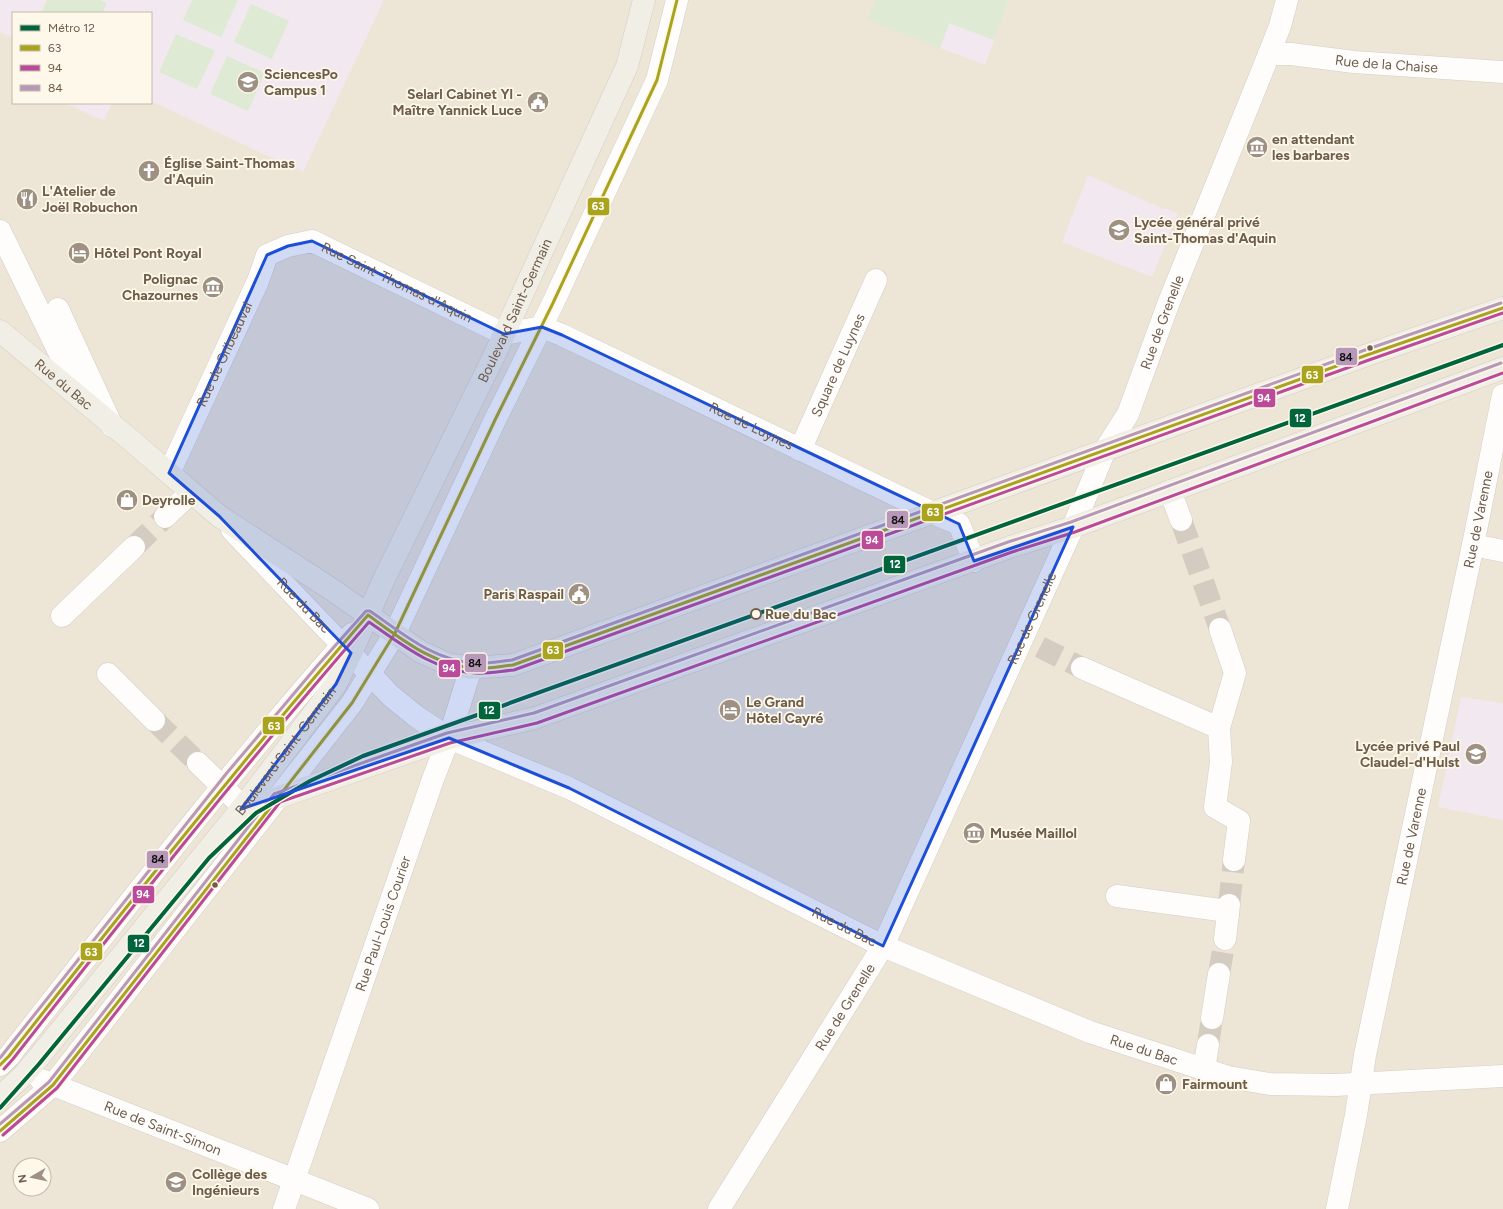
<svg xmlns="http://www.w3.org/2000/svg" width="1503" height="1209" viewBox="0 0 1503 1209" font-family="Figtree,sans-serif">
<rect width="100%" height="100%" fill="#f5f1e8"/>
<path fill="#ede5d6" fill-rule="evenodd" d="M 0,0 L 1503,0 L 1503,1209 L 0,1209 ZM 13,13 L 151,13 L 151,103 L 13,103 ZM 20,1165 L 44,1165 L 44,1189 L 20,1189 Z"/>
<path fill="#f2e8f0" d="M 0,0 L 384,0 L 303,172 L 297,168 L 270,157 L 151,101 L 151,13 L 13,13 L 13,38 L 0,32 Z
M 958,0 L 1009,0 L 985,65 L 940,48 Z
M 65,103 L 112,103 L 104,120 L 97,118 Z
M 1088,175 L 1164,209 L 1165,208 L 1178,213 L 1152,277 L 1062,242 Z
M 1461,697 L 1503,703 L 1503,820 L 1438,807 Z"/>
<path fill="#dfead4" d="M 47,0 L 100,0 L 107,3 L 102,13 L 41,13 Z
M 192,0 L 238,0 L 221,37 L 183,20 Z
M 875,0 L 1009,0 L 994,40 L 949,23 L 940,48 L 868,20 Z
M 251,4 L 289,21 L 272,59 L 234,42 Z
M 176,34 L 215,51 L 197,89 L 159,72 Z
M 227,56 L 265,73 L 248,111 L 210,94 Z"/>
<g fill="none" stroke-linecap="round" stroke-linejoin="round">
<path stroke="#d4ccc1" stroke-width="22" stroke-dasharray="22 11" stroke-linecap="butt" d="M 1181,520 L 1220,629
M 134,547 L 165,517
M 1040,647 L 1082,668
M 154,720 L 198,763
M 1229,905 L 1234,860
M 1219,974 L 1225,939
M 1208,1045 L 1212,1018"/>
<g stroke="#d3cec7" stroke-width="23">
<g id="minor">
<path id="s1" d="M 1269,54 L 1291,54 L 1354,62 L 1503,72"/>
<path d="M 0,231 L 82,399"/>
<path d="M 58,309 L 112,426"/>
<path id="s2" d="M 800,450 L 876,280"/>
<path id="s3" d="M 169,473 L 258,281 L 267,255 L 288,246 L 312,241 L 504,334 L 542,327 L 562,335 L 933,513 L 959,524 L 974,561"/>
<path d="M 1170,491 L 1181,520"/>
<path d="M 165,517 L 191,492"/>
<path id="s4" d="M 232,530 L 391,696 L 417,717 L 449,738 L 569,788 L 883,946 L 1090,1032 L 1228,1077 L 1270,1084 L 1335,1085 L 1503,1076"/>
<path d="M 1473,545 L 1503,551"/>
<path d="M 62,616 L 134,547"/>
<path d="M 1082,668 L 1219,728 L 1221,762 L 1215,807 L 1239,821 L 1234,860"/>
<path d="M 108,674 L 154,720"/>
<path d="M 1219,728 L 1235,673 L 1220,629"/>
<path d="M 198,763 L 243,807"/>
<path d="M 1117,896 L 1220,910 L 1228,915"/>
<path d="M 1225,939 L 1229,905"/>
<path d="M 1212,1018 L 1219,974"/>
<path d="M 0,1065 L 9,1056 C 121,913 232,769 352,634"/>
<path d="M 1204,1069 L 1208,1045"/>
<path id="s5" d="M 41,1080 L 368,1209"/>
<path d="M 0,1131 L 53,1085 L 352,703 L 395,633 L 495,420 L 553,303 L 657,80 L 677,0"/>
<path id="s6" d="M 284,1209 L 433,779 L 449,738 L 471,668"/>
<path id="s7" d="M 719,1209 L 883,946 L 1073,527 L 1105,450 L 1128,414 L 1169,302 L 1269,54 L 1280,26 L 1287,0"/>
<path id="s8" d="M 1337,1209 L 1356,1115 L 1365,1055 L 1473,545 L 1503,395"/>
</g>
</g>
<g stroke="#d3cdc6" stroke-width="23">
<g id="major">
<path id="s9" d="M 0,331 L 133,442 L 219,516 L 334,591 L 421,652 L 448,664 L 471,668 L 513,665 L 1367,355 L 1503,308"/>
<path d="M 241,809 L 277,798 L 449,738 L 535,718 L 1010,547 L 1073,527 L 1503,368"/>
<path id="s10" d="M 0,1097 L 25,1074 L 243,807 L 336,684 L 351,653 L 385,577 L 495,354 L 627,66 L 644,0"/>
</g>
</g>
<use href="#minor" stroke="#fefdfc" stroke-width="22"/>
<use href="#major" stroke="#f1eee5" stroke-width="22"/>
<g stroke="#fdf8e9" stroke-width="6">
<path id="bus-1" d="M 368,615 C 400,638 435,667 476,668 C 489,669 501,666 513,665 L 1367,355 L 1503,308
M 0,1065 L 9,1056 C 126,907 244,758 368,615
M 0,1131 L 53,1085 L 352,703 L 395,633 L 495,420 L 553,303 L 657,80 L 677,0"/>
</g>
<g stroke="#fdf8e9" stroke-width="6">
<path id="bus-2" d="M 4,1069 L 13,1059 C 129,911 245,764 369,622 C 401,644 434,671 475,673 C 488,674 501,671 514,670 L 1369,360 L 1503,313
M 3,1135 L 57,1088 L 280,802 L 450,743 L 537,723 L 1012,552 L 1075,532 L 1503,373"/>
</g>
<g stroke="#fdf8e9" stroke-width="6">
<path id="bus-3" d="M 0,1058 L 226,774 L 318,665 L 366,611 L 370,611 C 402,633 434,661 475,663 C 487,664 500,661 512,660 L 1365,350 L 1501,303
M 0,1124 L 49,1082 L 274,794 L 447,733 L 534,713 L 1008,542 L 1071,522 L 1501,363"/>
</g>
<use href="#bus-1" stroke="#aaa31e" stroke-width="3"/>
<use href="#bus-2" stroke="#bb4a9b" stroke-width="3"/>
<use href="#bus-3" stroke="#b798b8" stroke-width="3"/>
<g stroke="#fdf8e9" stroke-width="7">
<path id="metro-1" d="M 0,1108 L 39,1064 L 209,858 L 256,813 L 310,781 L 363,756 L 1503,345"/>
</g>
<use href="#metro-1" stroke="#00643c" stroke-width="4"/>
</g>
<path fill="#1d4ed8" fill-opacity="0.2" stroke="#1d4ed8" stroke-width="3" stroke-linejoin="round" d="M 312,241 L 504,334 L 542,327 L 562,335 L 959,524 L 974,561 L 1073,527 L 883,946 L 569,788 L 449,738 L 241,809 L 336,684 L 351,653 L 219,516 L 169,473 L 267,255 L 288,246 Z"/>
<defs>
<g id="university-disc" transform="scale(1.15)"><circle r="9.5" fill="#9e9183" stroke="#fdf8e9"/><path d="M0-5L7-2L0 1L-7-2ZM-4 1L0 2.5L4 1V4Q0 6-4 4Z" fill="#fff"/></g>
<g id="civic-disc" transform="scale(1.15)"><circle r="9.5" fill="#9e9183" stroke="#fdf8e9"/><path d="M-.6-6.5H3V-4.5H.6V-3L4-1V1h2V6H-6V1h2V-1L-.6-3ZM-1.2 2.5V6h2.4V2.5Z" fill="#fff"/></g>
<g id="museum-disc" transform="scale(1.15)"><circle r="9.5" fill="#9e9183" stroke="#fdf8e9"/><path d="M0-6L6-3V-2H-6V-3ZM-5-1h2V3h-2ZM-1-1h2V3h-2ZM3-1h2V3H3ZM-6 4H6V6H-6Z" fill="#fff"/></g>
<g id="church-disc" transform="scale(1.15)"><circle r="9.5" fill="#9e9183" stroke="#fdf8e9"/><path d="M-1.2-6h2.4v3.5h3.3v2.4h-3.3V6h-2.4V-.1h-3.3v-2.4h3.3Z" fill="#fff"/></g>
<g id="restaurant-disc" transform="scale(1.15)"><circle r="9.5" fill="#9e9183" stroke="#fdf8e9"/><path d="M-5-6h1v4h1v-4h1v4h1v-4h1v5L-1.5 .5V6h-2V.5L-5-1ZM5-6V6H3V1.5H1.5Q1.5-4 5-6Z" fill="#fff"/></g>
<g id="school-disc" transform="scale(1.15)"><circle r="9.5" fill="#9e9183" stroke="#fdf8e9"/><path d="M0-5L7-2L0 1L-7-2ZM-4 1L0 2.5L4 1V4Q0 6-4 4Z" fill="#fff"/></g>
<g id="hotel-disc" transform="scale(1.15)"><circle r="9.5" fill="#9e9183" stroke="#fdf8e9"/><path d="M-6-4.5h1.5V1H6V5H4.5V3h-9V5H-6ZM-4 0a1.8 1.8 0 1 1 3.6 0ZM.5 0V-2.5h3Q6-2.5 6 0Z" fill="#fff"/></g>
<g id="shop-disc" transform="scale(1.15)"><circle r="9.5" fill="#9e9183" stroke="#fdf8e9"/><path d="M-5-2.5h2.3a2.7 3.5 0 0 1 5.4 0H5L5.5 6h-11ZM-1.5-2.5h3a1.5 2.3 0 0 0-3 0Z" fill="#fff"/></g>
</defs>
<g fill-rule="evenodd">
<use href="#university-disc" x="248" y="82"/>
<use href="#civic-disc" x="538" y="102"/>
<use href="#museum-disc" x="1257" y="147"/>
<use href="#church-disc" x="149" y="171"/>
<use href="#restaurant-disc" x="27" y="199"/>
<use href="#school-disc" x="1119" y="230"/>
<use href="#hotel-disc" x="79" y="253"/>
<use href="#museum-disc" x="213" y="287"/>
<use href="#shop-disc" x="127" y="500"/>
<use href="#civic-disc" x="579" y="594"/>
<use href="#hotel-disc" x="730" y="710"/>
<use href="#school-disc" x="1476" y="754"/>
<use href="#museum-disc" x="974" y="833"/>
<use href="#shop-disc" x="1166" y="1084"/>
<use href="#university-disc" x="176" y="1182"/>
</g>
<g fill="#6f5d4c" stroke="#fdf8e9" stroke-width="1.5">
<circle cx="1370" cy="348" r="3.5"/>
<circle cx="215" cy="885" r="3.5"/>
</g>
<circle fill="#fdf8e9" stroke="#6f5d4c" stroke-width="2" cx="756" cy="614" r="5"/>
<g text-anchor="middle" stroke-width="3.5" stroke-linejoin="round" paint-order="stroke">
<g font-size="14" fill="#6f5d4c" stroke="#fdf8e9">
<text dy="5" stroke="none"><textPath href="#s1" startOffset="118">Rue de la Chaise</textPath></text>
<text dy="5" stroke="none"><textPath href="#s3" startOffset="381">Rue Saint-Thomas d'Aquin</textPath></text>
<text dy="5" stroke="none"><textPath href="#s10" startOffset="947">Boulevard Saint-Germain</textPath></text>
<text dy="5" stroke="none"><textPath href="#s7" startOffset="994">Rue de Grenelle</textPath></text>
<text dy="5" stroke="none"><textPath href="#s3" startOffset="131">Rue de Gribeauval</textPath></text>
<text dy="5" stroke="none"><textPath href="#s2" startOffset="93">Square de Luynes</textPath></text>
<text dy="5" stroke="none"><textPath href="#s9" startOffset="83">Rue du Bac</textPath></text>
<text dy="5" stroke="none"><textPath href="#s3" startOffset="770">Rue de Luynes</textPath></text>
<text dy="5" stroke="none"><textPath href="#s8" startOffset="704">Rue de Varenne</textPath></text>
<text dy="5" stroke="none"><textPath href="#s4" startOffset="104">Rue du Bac</textPath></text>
<text dy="5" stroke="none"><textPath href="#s7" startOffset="670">Rue de Grenelle</textPath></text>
<text dy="5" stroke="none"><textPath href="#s10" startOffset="449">Boulevard Saint-Germain</textPath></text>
<text dy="5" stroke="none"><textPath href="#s8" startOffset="380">Rue de Varenne</textPath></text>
<text dy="5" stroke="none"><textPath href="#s6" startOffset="302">Rue Paul-Louis Courier</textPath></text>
<text dy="5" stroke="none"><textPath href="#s4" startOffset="740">Rue du Bac</textPath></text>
<text dy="5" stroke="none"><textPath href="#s7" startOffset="238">Rue de Grenelle</textPath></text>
<text dy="5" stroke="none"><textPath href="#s4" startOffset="1064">Rue du Bac</textPath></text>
<text dy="5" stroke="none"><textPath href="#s5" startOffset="131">Rue de Saint-Simon</textPath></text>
</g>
<g font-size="14" font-weight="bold" fill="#6f5d4c" stroke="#fdf8e9" text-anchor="start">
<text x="264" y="79">SciencesPo<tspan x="264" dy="16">Campus 1</tspan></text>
<text x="522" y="99" text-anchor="end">Selarl Cabinet Yl -<tspan x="522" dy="16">Maître Yannick Luce</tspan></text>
<text x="1272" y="144">en attendant<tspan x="1272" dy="16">les barbares</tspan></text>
<text x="164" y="168">Église Saint-Thomas<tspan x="164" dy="16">d'Aquin</tspan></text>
<text x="42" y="196">L'Atelier de<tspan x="42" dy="16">Joël Robuchon</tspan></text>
<text x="1134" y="227">Lycée général privé<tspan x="1134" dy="16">Saint-Thomas d'Aquin</tspan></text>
<text x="94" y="258">Hôtel Pont Royal</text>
<text x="198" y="284" text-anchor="end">Polignac<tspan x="198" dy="16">Chazournes</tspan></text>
<text x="142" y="505">Deyrolle</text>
<text x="564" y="599" text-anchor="end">Paris Raspail</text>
<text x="746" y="707">Le Grand<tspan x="746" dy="16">Hôtel Cayré</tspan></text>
<text x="1460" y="751" text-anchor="end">Lycée privé Paul<tspan x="1460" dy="16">Claudel-d'Hulst</tspan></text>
<text x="990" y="838">Musée Maillol</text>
<text x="1182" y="1089">Fairmount</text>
<text x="192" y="1179">Collège des<tspan x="192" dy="16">Ingénieurs</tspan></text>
</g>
<g font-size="14" font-weight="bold" fill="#6f5d4c" stroke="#fdf8e9" text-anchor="start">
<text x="765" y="619">Rue du Bac</text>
</g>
</g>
<g stroke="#fdf8e9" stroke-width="1.5">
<rect x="587" y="197" width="23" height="19" rx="4" fill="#aaa31e"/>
<rect x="1335" y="347" width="23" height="19" rx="4" fill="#b798b8"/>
<rect x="1301" y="365" width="23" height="19" rx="4" fill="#aaa31e"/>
<rect x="1253" y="388" width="23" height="20" rx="4" fill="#bb4a9b"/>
<rect x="1289" y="408" width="23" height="20" rx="4" fill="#00643c"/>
<rect x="921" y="503" width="23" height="19" rx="4" fill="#aaa31e"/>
<rect x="886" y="510" width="23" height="19" rx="4" fill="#b798b8"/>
<rect x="861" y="530" width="23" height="20" rx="4" fill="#bb4a9b"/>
<rect x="883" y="555" width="23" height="19" rx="4" fill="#00643c"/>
<rect x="542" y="641" width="22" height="19" rx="4" fill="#aaa31e"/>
<rect x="464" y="653" width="23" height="20" rx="4" fill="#b798b8"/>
<rect x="438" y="659" width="23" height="19" rx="4" fill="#bb4a9b"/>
<rect x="478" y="701" width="23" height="19" rx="4" fill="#00643c"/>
<rect x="262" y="716" width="23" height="19" rx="4" fill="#aaa31e"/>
<rect x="146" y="850" width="23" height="19" rx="4" fill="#b798b8"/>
<rect x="132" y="885" width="23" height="19" rx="4" fill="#bb4a9b"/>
<rect x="127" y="934" width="23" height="19" rx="4" fill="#00643c"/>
<rect x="80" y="942" width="23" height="19" rx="4" fill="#aaa31e"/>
</g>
<g font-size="11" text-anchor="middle" font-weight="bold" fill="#fff">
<text x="598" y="210">63</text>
<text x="1312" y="379">63</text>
<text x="1264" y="402">94</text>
<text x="1300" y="422">12</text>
<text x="933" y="516">63</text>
<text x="872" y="544">94</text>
<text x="895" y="568">12</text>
<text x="553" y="654">63</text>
<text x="449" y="672">94</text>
<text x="489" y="714">12</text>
<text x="274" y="730">63</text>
<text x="143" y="898">94</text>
<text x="139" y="947">12</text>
<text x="91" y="956">63</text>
</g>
<g font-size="11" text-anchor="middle" font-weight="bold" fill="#111">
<text x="1346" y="361">84</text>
<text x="898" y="524">84</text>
<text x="475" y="667">84</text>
<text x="158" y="863">84</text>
</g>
<rect x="12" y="12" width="140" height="92" fill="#fdf8e9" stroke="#c4baaa"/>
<rect x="20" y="25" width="20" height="6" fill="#00643c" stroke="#c4baaa"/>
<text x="48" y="32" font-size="12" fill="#6f5d4c">Métro 12</text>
<rect x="20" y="45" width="20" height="6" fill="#aaa31e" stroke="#c4baaa"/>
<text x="48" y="52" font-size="12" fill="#6f5d4c">63</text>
<rect x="20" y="65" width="20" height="6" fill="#bb4a9b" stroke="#c4baaa"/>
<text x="48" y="72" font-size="12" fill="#6f5d4c">94</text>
<rect x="20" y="85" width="20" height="6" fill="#b798b8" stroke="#c4baaa"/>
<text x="48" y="92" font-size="12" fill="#6f5d4c">84</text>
<g transform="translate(32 1177) rotate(261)"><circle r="19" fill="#fdf8e9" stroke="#c4baaa"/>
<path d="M0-3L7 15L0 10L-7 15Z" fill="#9e9183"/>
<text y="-6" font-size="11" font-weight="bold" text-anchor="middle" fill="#6f5d4c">N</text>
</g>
</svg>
